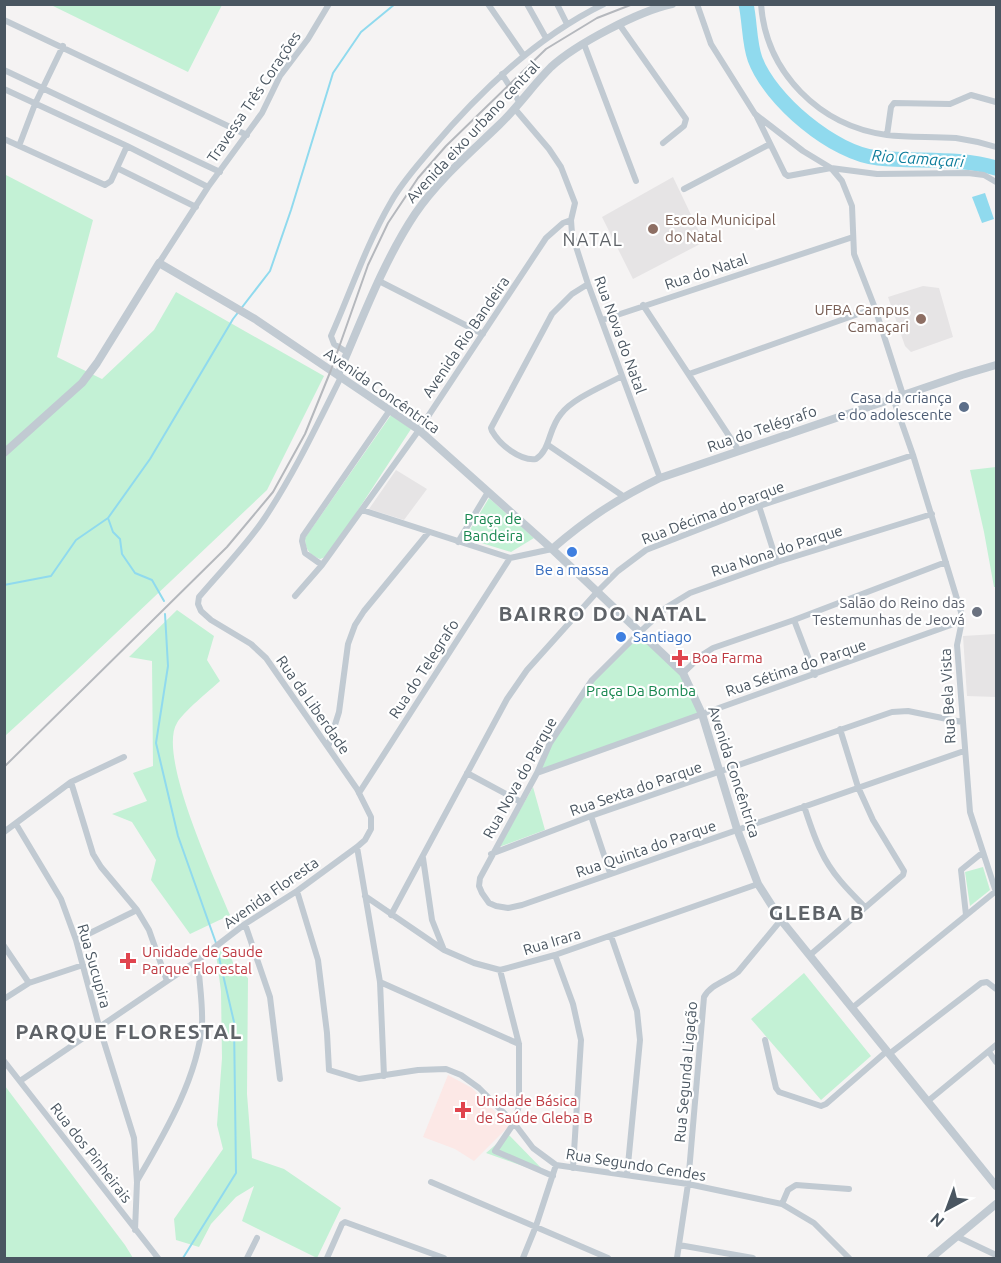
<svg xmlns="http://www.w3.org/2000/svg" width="1001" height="1263" viewBox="0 0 1001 1263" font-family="Ubuntu,sans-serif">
<rect width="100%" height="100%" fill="#f5f3f3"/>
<path fill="#e6e4e5" d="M 673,177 L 704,242 L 633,279 L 602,217 Z
M 923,286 L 939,288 L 953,337 L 911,352 L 905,346 L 888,297 Z
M 396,470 L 427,489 L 404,520 L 369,509 Z
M 996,634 L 996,697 L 967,696 L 963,636 Z"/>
<path fill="#fce8e6" d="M 448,1075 L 472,1088 L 509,1126 L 474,1161 L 455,1149 L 423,1137 Z"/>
<path fill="#c3f1d5" d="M 51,5 L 222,4 L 222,5 L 188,72 Z
M 4,174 L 93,220 L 57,357 L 102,379 L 154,330 L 176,292 L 324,376 L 267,490 L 76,671 L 5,736 Z
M 391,415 L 411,429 L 328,556 L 320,559 C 310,555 305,550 305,538 Z
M 996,467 L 996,587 L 994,587 L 984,532 L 970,470 Z
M 489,498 L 534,538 L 511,552 L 465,538 Z
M 177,610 L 214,636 L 207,660 L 220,681 C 209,691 183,712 177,723 C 157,755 215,879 230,915 L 190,934 L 151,880 L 156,860 L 132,822 L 112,814 L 147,801 L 133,773 L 153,766 L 152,661 L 129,657 Z
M 640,632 L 683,673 L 702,714 L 537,773 L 550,743 L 592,680 Z
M 533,787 L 545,830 L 499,847 Z
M 983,867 L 990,890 L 970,906 L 965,872 Z
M 228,946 L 234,966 L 248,978 L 247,1094 L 252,1158 L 284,1169 L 341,1208 L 317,1258 L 242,1221 L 254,1186 L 236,1197 L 211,1224 L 199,1247 L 176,1240 L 174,1219 L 223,1149 L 217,1125 L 222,1058 L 221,991 L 216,954 Z
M 804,973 L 871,1056 L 821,1100 L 751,1019 Z
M 5,1086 L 125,1245 L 133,1258 L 5,1258 Z
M 508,1134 L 548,1175 L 486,1153 Z"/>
<path fill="#90daee" d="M 985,193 L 994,219 L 982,223 L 972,197 Z"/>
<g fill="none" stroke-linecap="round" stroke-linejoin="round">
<path stroke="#90daee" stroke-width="2" d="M 108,518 L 113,532 L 120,539 L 122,554 L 135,573 L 152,580 L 164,601
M 4,585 L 51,576 L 76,540 L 108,518 L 150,459 L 233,319 L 270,271 L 291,210 L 333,73 L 361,32 L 395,4
M 165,614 L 168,666 L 156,743 L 178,836 L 216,943
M 183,1258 L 236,1173 L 234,1022 L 217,949"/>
<path stroke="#90daee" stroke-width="15" d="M 746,4 C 750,22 749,42 755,59 C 770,100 834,154 878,158 C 918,162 958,157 996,168"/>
<path stroke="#c1cad2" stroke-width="6" d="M 488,4 L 524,56
M 527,4 L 546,38
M 557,4 L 567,24
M 697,4 L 711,44 L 755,114 L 803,151 L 831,168 L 842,181 L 852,206 L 854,254 L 875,308 L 903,395
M 761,4 C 766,73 820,126 887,135 C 910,138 933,136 956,138 C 970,140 983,143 996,147
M 4,20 L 247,135
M 619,24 L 686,119 L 684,126 L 663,143
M 584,44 L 636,181
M 4,70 L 220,172
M 502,74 L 520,103
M 4,89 L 127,146 L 208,187
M 515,109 L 549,149 L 561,167 L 575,203 L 571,220 L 572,234 L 588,284 L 660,478
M 757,117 L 785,174 L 788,176 L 831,168 L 877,174 L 968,173 L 984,175 L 996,182
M 887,135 L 891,107 L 894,103 L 950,104 L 971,95 L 996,102
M 4,139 L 105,185 L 111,181 L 127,146
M 19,146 L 35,104 L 63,46
M 117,168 L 196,207
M 684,189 L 770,144
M 159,263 L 208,187 L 262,113 L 280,76 L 308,39 L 329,4
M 379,281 L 483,334
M 588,284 L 572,294 L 552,314 L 491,428 L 492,431 C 500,445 520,461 536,459 C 551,449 548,429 561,414 C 573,398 604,386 622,376
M 643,305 L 739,451
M 602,320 L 853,237
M 348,353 L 334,344 L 331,336 C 351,291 366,245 391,202 C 402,182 418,165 432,148 C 480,91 536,37 604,4
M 689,374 L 875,308
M 893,398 L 913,455 L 961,612 L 962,621 L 957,645 L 970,812 L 996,892
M 390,410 L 303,536 L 302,541 L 305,553 L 322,565 L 419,430 L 546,238 L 563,223 L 571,220
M 548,445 L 623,496
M 759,506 L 777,562
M 362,510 L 510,558 L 552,549
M 932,514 L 777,562 L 690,593 L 667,607 L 640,632 L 592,680 L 550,743 L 537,773 L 480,878 L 479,886 L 482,893 L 489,903 L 496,906 L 508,908 L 522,905 L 964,751
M 458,542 L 488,492
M 295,596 L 322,565
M 794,620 L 815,675
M 683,673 L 702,655 L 713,648 L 794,620 L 946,562
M 328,747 L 339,712 L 348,644 L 355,625 L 364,611 L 428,533
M 467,773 L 521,802
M 537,773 L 962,621
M 71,782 L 93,854 L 101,867 L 137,910 L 149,930 L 167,981
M 359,793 L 510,558
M 804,806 C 809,821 814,837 821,851 C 831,873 848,890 865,907
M 591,816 L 610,873
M 16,824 L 61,899 L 76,940 L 99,1026 L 134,1138 L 137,1182 L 135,1230
M 4,832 L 71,782 L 124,757
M 357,847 L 380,982 L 384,1076
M 491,854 L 591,816 L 892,712 L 908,711 L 962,722
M 423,858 L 432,920 L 444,950
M 297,891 L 318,960 L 327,1033 L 329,1070 L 359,1079 L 418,1070 L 446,1069 L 461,1075 L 479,1088 L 514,1123 L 533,1148 L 556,1165 L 688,1184 L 782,1204 L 814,1223 L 849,1258
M 365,896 L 444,950 L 474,963 L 500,970 L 555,955 L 758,884
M 391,915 L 507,699 L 527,670 L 597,592 L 618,571 L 646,550 L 759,506 L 913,455
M 966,915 L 961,870 L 982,853
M 245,924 L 270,997 L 280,1079
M 611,936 L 637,1011 L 640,1040 L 627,1175
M 76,940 L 137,910
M 4,946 L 29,983
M 555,955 L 573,1004 L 581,1040 L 573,1168
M 810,955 L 903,875 L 904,871 L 873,820 L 858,787 L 840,729
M 500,970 L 519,1044 L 519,1106 L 514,1123 L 495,1151 L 553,1176
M 380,982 L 519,1044
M 4,999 L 29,983 L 83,965
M 852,1008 L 996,891
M 765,1040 L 776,1088 L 779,1092 L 821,1106 L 826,1104 L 887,1051
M 989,1052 L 996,1062
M 889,1054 L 981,983 L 987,982 L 996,989
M 4,1061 L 158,1258
M 20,1081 L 198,960 L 245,924 L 297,891 L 357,847 L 365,840 L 371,829 L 371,817 L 357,789 L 266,658 L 251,644 L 211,620 L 201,611 L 198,604 L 199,597 C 221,571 245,547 264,519 C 294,474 317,425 341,377
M 928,1101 L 996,1045
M 137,1181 C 163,1136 198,1078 202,1024 C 203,1004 199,981 198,960
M 431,1182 L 608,1258
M 782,1204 L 788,1190 L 796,1185 L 849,1189
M 958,1237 L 996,1255
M 679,1245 L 753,1258
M 247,1258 L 257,1238
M 327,1258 L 342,1224 L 345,1222 L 444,1258
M 523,1258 L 536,1226 L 556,1165
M 677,1258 L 688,1184 L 704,997 C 711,984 727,981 738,972 L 781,920"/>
<path stroke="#c1cad2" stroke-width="8" d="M 338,375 C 361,322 383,262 415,214 C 438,180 470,153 499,125 C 518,107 533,85 551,67 C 576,44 639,11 672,4
M 4,453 L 82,383 L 97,363 L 159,263 L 255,319 L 419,430 L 552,549 L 683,673 L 702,714 L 737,829 L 758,884 L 781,920 L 996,1186
M 552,549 C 588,518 617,499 660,478 L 962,375 L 996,365
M 931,1258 L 996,1204"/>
<path stroke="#b5b8bd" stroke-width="2" d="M 4,767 L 227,547 L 273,492 L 305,434 L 331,370 L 368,265 L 388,223 L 418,178 L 446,146 L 546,49 L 597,18 L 633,4"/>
</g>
<g fill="#8d6e63" stroke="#fff" stroke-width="2">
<circle cx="653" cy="229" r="6"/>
<circle cx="921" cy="319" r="6"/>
</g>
<circle fill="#5c6f8a" stroke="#fff" stroke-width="2" cx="964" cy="407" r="6"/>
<g fill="#3f7fe0" stroke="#fff" stroke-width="2">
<circle cx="572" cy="552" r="6"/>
<circle cx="621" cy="637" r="6"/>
</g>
<circle fill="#6b7280" stroke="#fff" stroke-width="2" cx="977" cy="612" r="6"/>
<g fill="#e0444e" stroke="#fff" stroke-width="2">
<path d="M677 649h6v6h6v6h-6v6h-6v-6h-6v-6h6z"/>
<path d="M125 952h6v6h6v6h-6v6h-6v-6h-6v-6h6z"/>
<path d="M460 1101h6v6h6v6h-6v6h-6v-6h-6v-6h6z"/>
</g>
<g text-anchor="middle" stroke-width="4.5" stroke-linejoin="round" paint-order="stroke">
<g font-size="15" fill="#4a5661" stroke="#fff">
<text transform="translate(254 97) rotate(-56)" y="5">Travessa Três Corações</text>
<text transform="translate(473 132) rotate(-47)" y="5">Avenida eixo urbano central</text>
<text transform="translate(706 272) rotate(-18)" y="5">Rua do Natal</text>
<text transform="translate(620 335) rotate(70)" y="5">Rua Nova do Natal</text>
<text transform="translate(466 337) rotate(-56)" y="5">Avenida Rio Bandeira</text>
<text transform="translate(382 391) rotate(35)" y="5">Avenida Concêntrica</text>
<text transform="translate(762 429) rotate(-19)" y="5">Rua do Telégrafo</text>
<text transform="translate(713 513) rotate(-21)" y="5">Rua Décima do Parque</text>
<text transform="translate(777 551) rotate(-18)" y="5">Rua Nona do Parque</text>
<text transform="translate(796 668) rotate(-19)" y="5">Rua Sétima do Parque</text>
<text transform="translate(424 669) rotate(-57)" y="5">Rua do Telegrafo</text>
<text transform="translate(948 696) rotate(-93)" y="5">Rua Bela Vista</text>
<text transform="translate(313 705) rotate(55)" y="5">Rua da Liberdade</text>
<text transform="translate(734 772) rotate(72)" y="5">Avenida Concêntrica</text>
<text transform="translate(520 778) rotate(-61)" y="5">Rua Nova do Parque</text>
<text transform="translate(636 789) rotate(-19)" y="5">Rua Sexta do Parque</text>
<text transform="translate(646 849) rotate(-19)" y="5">Rua Quinta do Parque</text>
<text transform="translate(271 893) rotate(-35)" y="5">Avenida Floresta</text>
<text transform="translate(552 942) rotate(-17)" y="5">Rua Irara</text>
<text transform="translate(94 966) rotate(74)" y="5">Rua Sucupira</text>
<text transform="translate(686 1072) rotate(-85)" y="5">Rua Segunda Ligação</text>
<text transform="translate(91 1153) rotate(52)" y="5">Rua dos Pinheirais</text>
<text transform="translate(636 1165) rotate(9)" y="5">Rua Segundo Cendes</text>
</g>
<g font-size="15" fill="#785e54" stroke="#fff" text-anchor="start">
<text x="665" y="225">Escola Municipal<tspan x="665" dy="17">do Natal</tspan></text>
<text x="909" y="315" text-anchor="end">UFBA Campus<tspan x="909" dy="17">Camaçari</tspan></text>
</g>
<g font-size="15" fill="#4e5e75" stroke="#fff" text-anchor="end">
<text x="952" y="403">Casa da criança<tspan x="952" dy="17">e do adolescente</tspan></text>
</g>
<g font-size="15" fill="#17864f" stroke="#fff">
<text x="493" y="524">Praça de<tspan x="493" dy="17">Bandeira</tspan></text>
<text x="641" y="696">Praça Da Bomba</text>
</g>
<g font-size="15" fill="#366cbe" stroke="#fff">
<text x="572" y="575">Be a massa</text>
<text x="633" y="642" text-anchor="start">Santiago</text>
</g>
<g font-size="15" fill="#5b616d" stroke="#fff" text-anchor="end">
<text x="965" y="608">Salão do Reino das<tspan x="965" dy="17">Testemunhas de Jeová</tspan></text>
</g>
<g font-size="15" fill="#be3a42" stroke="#fff" text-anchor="start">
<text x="692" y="663">Boa Farma</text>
<text x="142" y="957">Unidade de Saude<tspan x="142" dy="17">Parque Florestal</tspan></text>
<text x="476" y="1106">Unidade Básica<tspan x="476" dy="17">de Saúde Gleba B</tspan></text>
</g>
<g font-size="16" font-style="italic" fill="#0c7c9b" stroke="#fff">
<text transform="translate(918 158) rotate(4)" y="6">Rio Camaçari</text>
</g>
<g font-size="18" letter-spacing="1.5" fill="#5f6368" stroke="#fff">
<text x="593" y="246">NATAL</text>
</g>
<g font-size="21" font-weight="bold" letter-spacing="1.5" fill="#5f6368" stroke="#fff">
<text x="603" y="621">BAIRRO DO NATAL</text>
<text x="817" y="920">GLEBA B</text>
<text x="129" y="1039">PARQUE FLORESTAL</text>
</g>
</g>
<rect width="1001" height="1263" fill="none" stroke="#4a5661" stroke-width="12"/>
<g transform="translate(947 1209) rotate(221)" stroke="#ffffff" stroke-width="4.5" paint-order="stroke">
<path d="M0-4.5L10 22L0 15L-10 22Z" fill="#4a5661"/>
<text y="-9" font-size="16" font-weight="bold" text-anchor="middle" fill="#4a5661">N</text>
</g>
</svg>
